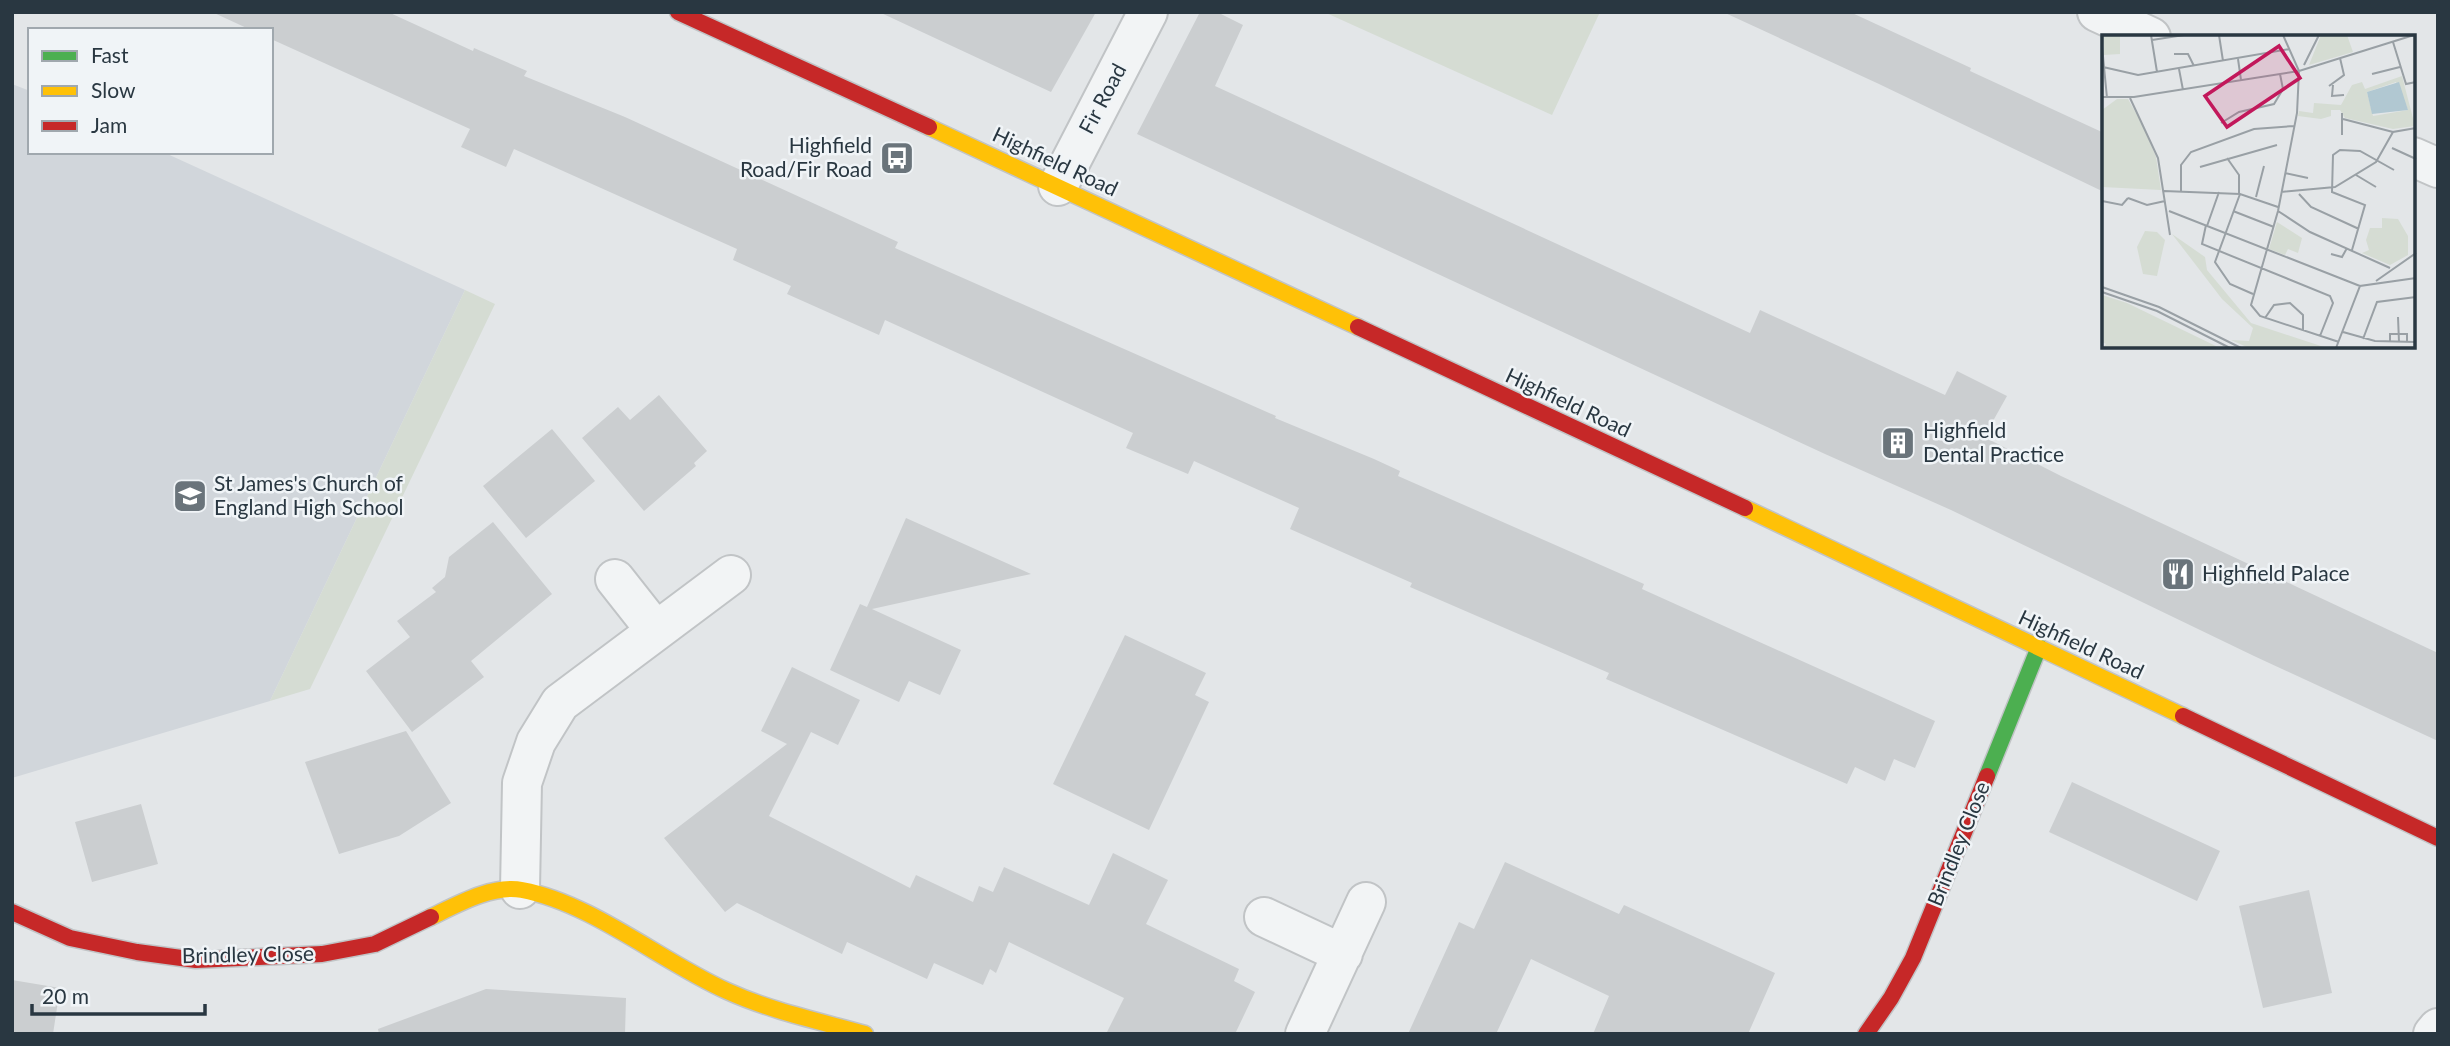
<svg xmlns="http://www.w3.org/2000/svg" width="2450" height="1046" viewBox="0 0 2450 1046" font-family="Lato,sans-serif">
<rect width="100%" height="100%" fill="#e3e6e8"/>
<path fill="#d1d6db" d="M 12,84 L 30,91 L 30,152 L 163,152 L 465,290 L 270,701 L 12,778 Z"/>
<path fill="#d5dcd3" d="M 1324,12 L 1600,12 L 1552,115 Z
M 465,290 L 495,304 L 310,689 L 270,701 Z"/>
<path fill="#cbced0" d="M 212,12 L 388,12 L 473,51 L 474,48 L 527,71 L 524,76 L 625,117 L 898,242 L 895,248 L 1276,416 L 1275,418 L 1374,459 L 1400,471 L 1398,476 L 1644,584 L 1642,589 L 1935,721 L 1915,768 L 1894,759 L 1885,781 L 1855,767 L 1847,784 L 1606,679 L 1609,673 L 1410,587 L 1412,583 L 1290,529 L 1299,508 L 1194,461 L 1188,474 L 1126,448 L 1133,433 L 885,320 L 879,335 L 787,294 L 791,286 L 733,260 L 737,249 L 514,149 L 506,167 L 461,147 L 470,129 L 271,39 L 271,30 L 251,30 Z
M 879,12 L 1096,12 L 1051,92 Z
M 1200,12 L 1217,12 L 1243,25 L 1215,86 L 1750,333 L 1760,310 L 1945,395 L 1957,371 L 2007,396 L 1984,437 L 2061,476 L 2438,653 L 2438,741 L 2254,656 L 1951,510 L 1825,454 L 1137,134 Z
M 1723,12 L 1850,12 L 1971,68 L 1970,71 L 2104,133 L 2104,192 L 1879,84 Z
M 659,395 L 707,451 L 694,463 L 696,466 L 644,511 L 582,438 L 618,407 L 630,420 Z
M 552,429 L 595,481 L 526,538 L 483,486 Z
M 906,518 L 1031,574 L 872,609 L 961,650 L 940,695 L 909,681 L 899,702 L 830,670 L 860,604 L 867,607 Z
M 493,522 L 552,594 L 471,661 L 484,677 L 412,732 L 366,671 L 410,637 L 397,621 L 436,592 L 432,588 L 445,577 L 449,557 Z
M 1125,635 L 1206,673 L 1195,695 L 1209,702 L 1149,830 L 1053,784 Z
M 792,667 L 860,700 L 838,745 L 811,732 L 769,816 L 910,888 L 916,875 L 973,902 L 979,886 L 993,892 L 1004,867 L 1089,905 L 1113,853 L 1168,880 L 1146,924 L 1239,969 L 1234,981 L 1255,992 L 1235,1034 L 1106,1034 L 1124,998 L 1009,942 L 996,973 L 990,969 L 983,985 L 934,963 L 927,979 L 847,942 L 842,954 L 737,903 L 725,912 L 664,838 L 787,744 L 761,731 Z
M 406,731 L 451,803 L 399,836 L 339,854 L 305,762 Z
M 2072,782 L 2220,851 L 2197,901 L 2049,832 Z
M 141,804 L 158,864 L 92,882 L 75,822 Z
M 1505,862 L 1619,914 L 1624,905 L 1775,973 L 1748,1034 L 1593,1034 L 1609,996 L 1531,959 L 1496,1034 L 1408,1034 L 1459,922 L 1474,929 Z
M 2309,890 L 2332,993 L 2263,1008 L 2239,906 Z
M 12,980 L 60,988 L 53,1034 L 12,1034 Z
M 486,989 L 626,998 L 625,1034 L 379,1034 L 378,1029 Z"/>
<g fill="none" stroke-linecap="round" stroke-linejoin="round">
<g stroke="#c1c4c6" stroke-width="42">
<path id="street" d="M 2097,12 L 2151,37
M 2413,157 L 2438,168
M 1058,186 L 1148,12
M 615,579 L 656,631
M 520,889 L 522,783 L 536,742 L 560,703 L 731,575
M 1264,917 L 1343,954
M 1305,1034 L 1366,902
M 2433,1034 L 2438,1028"/>
</g>
<g stroke="#c1c4c6" stroke-width="19">
<path id="fast" d="M 1987,776 L 2039,647"/>
</g>
<g stroke="#c1c4c6" stroke-width="19">
<path id="slow" d="M 929,127 L 1358,327
M 1745,508 L 2183,716
M 431,917 C 456,905 493,884 522,890 C 592,903 662,962 727,991 C 771,1011 819,1021 865,1034"/>
</g>
<g stroke="#c1c4c6" stroke-width="19">
<path id="jam" d="M 678,12 L 929,127
M 1358,327 L 1745,508
M 2183,716 L 2438,838
M 12,912 L 70,938 L 137,952 L 196,960 L 322,954 L 375,944 L 431,917
M 1866,1034 L 1891,998 L 1913,958 L 1987,776"/>
</g>
<use href="#street" stroke="#f2f4f5" stroke-width="38"/>
<use href="#fast" stroke="#4caf50" stroke-width="16"/>
<use href="#slow" stroke="#ffc107" stroke-width="16"/>
<use href="#jam" stroke="#c62828" stroke-width="16"/>
</g>
<defs>
<g id="bus-square" transform="scale(1.75)"><rect x="-9" y="-9" width="18" height="18" rx="4" fill="#6a747b" stroke="#f0f4f7"/><path d="M-5-6H5V4H4V6H2V4H-2V6H-4V4H-5ZM-3.5-4V0h7V-4ZM-3.5 1.2v1.5H-2V1.2ZM2 1.2v1.5H3.5V1.2Z" fill="#fff"/></g>
<g id="building-square" transform="scale(1.75)"><rect x="-9" y="-9" width="18" height="18" rx="4" fill="#6a747b" stroke="#f0f4f7"/><path d="M-4-6H4V6H1V3H-1V6H-4ZM-2.5-4.3h1.7v1.8h-1.7ZM.8-4.3h1.7v1.8H.8ZM-2.5-1h1.7V.8h-1.7ZM.8-1h1.7V.8H.8Z" fill="#fff"/></g>
<g id="school-square" transform="scale(1.75)"><rect x="-9" y="-9" width="18" height="18" rx="4" fill="#6a747b" stroke="#f0f4f7"/><path d="M0-5L7-2L0 1L-7-2ZM-4 1L0 2.5L4 1V4Q0 6-4 4Z" fill="#fff"/></g>
<g id="restaurant-square" transform="scale(1.75)"><rect x="-9" y="-9" width="18" height="18" rx="4" fill="#6a747b" stroke="#f0f4f7"/><path d="M-5-6h1v4h1v-4h1v4h1v-4h1v5L-1.5 .5V6h-2V.5L-5-1ZM5-6V6H3V1.5H1.5Q1.5-4 5-6Z" fill="#fff"/></g>
</defs>
<g fill-rule="evenodd">
<use href="#bus-square" x="897" y="158"/>
<use href="#building-square" x="1898" y="443"/>
<use href="#school-square" x="190" y="496"/>
<use href="#restaurant-square" x="2178" y="574"/>
</g>
<g text-anchor="middle" stroke-width="5" stroke-linejoin="round" paint-order="stroke">
<g font-size="21" fill="#293741" stroke="#f0f4f7">
<text transform="translate(1103 99) rotate(-62)" y="7">Fir Road</text>
<text transform="translate(1055 162) rotate(25)" y="7">Highfield Road</text>
<text transform="translate(1568 403) rotate(25)" y="7">Highfield Road</text>
<text transform="translate(2081 645) rotate(25)" y="7">Highfield Road</text>
<text transform="translate(1959 844) rotate(-68)" y="7">Brindley Close</text>
<text transform="translate(248 955) rotate(-1)" y="7">Brindley Close</text>
</g>
<g font-size="21" fill="#293741" stroke="#f0f4f7" text-anchor="start">
<text x="872" y="153" text-anchor="end">Highfield<tspan x="872" dy="24">Road/Fir Road</tspan></text>
<text x="1923" y="438">Highfield<tspan x="1923" dy="24">Dental Practice</tspan></text>
<text x="214" y="491">St James's Church of<tspan x="214" dy="24">England High School</tspan></text>
<text x="2202" y="581">Highfield Palace</text>
</g>
</g>
<g transform="translate(2102 35)">
<rect width="313" height="313" fill="#e3e6e8"/>
<path d="M 1,0 L 18,0 L 18,19 L 2,20 ZM 219,0 L 245,0 L 251,17 L 207,30 ZM 300,41 L 313,91 L 291,94 L 243,83 L 238,75 L 229,75 L 229,81 L 219,84 L 196,81 L 197,76 L 211,78 L 212,68 L 239,70 L 250,50 L 260,47 L 263,54 ZM 294,47 L 306,75 L 271,81 L 265,57 ZM 15,64 L 26,64 L 41,91 L 54,122 L 59,155 L 0,152 L 0,75 ZM 280,183 L 296,184 L 306,201 L 306,220 L 288,230 L 260,218 L 267,215 L 264,205 L 268,193 L 280,193 ZM 175,187 L 200,203 L 196,218 L 186,214 L 183,220 L 167,214 ZM 43,196 L 55,197 L 63,205 L 55,241 L 41,239 L 35,212 ZM 70,199 L 103,222 L 105,235 L 149,288 L 225,313 L 147,313 L 129,305 L 147,306 L 151,293 L 120,264 ZM 0,260 L 25,268 L 118,313 L 0,313 L 4,309 L 0,307 Z" fill="#d5dcd3" fill-rule="evenodd"/>
<path d="M 297,47 L 306,75 L 270,79 L 265,57 Z" fill="#b1c8d2"/>
<path fill="none" stroke="#99a0a5" stroke-width="2" d="M 49,0 L 55,37M 117,0 L 121,26M 181,0 L 197,36 L 195,78 L 176,176 L 149,270 L 158,281 L 237,307M 50,5 L 82,0M 291,7 L 304,49 L 314,47M 0,11 L 5,63M 72,19 L 86,19 L 92,31M 136,24 L 139,45M 202,30 L 217,0M 1,32 L 36,40 L 188,14M 77,34 L 81,55M 270,39 L 298,32M 231,50 L 230,61 L 242,60M 227,51 L 242,40 L 238,23M 0,62 L 32,62 L 197,36 L 312,0M 28,63 L 56,123 L 68,200M 240,78 L 240,100M 241,84 L 291,97M 119,88 L 137,77 L 172,69 L 181,54 L 178,39M 290,113 L 314,124M 125,123 L 137,140 L 137,158M 98,132 L 175,110M 183,138 L 206,143M 254,140 L 274,152M 62,156 L 138,159 L 176,172M 79,156 L 79,130 L 89,117 L 152,94 L 192,91M 179,157 L 233,152 L 274,127 L 291,97 L 314,93M 138,159 L 113,227 L 128,249 L 151,259M 197,159 L 209,172 L 257,194M 154,162 L 162,131M 26,163 L 45,170 L 63,166M 0,166 L 20,170 L 26,163M 67,176 L 258,251M 131,176 L 172,192M 176,176 L 208,197 L 288,233M 104,190 L 100,209 L 228,261 L 231,268 L 218,301M 105,191 L 117,157M 250,215 L 263,170 L 230,157 L 231,120 L 238,115 L 258,116 L 292,135M 229,219 L 240,222 L 245,213M 274,246 L 314,218M 0,252 L 57,272 L 139,313M 0,257 L 55,276 L 128,313M 296,282 L 297,307M 163,283 L 172,270 L 188,268 L 201,280 L 201,295M 241,297 L 273,306 L 314,307M 261,304 L 275,267 L 314,262M 288,307 L 288,299 L 305,299 L 305,307M 234,313 L 258,251 L 314,243"/>
<path fill="#c2185b" fill-opacity="0.15" stroke="#c2185b" stroke-width="3.5" d="M 177,11 L 198,43 L 125,92 L 103,61 Z"/>
<rect width="313" height="313" fill="none" stroke="#293741" stroke-width="3.5"/>
</g>
<rect width="2450" height="1046" fill="none" stroke="#293741" stroke-width="28"/>
<rect x="28" y="28" width="245" height="126" fill="#f0f4f7" stroke="#a0a8ae" stroke-width="2"/>
<rect x="42" y="51" width="35" height="10" fill="#4caf50" stroke="#a0a8ae" stroke-width="2"/>
<text x="91" y="63" font-size="21" fill="#293741">Fast</text>
<rect x="42" y="86" width="35" height="10" fill="#ffc107" stroke="#a0a8ae" stroke-width="2"/>
<text x="91" y="98" font-size="21" fill="#293741">Slow</text>
<rect x="42" y="121" width="35" height="10" fill="#c62828" stroke="#a0a8ae" stroke-width="2"/>
<text x="91" y="133" font-size="21" fill="#293741">Jam</text>
<path d="M32 1004v10h173v-10" fill="none" stroke="#293741" stroke-width="3.5"/>
<text x="42" y="1004" font-size="21" fill="#293741" stroke="#f0f4f7" stroke-width="5" paint-order="stroke">20 m</text>
</svg>
